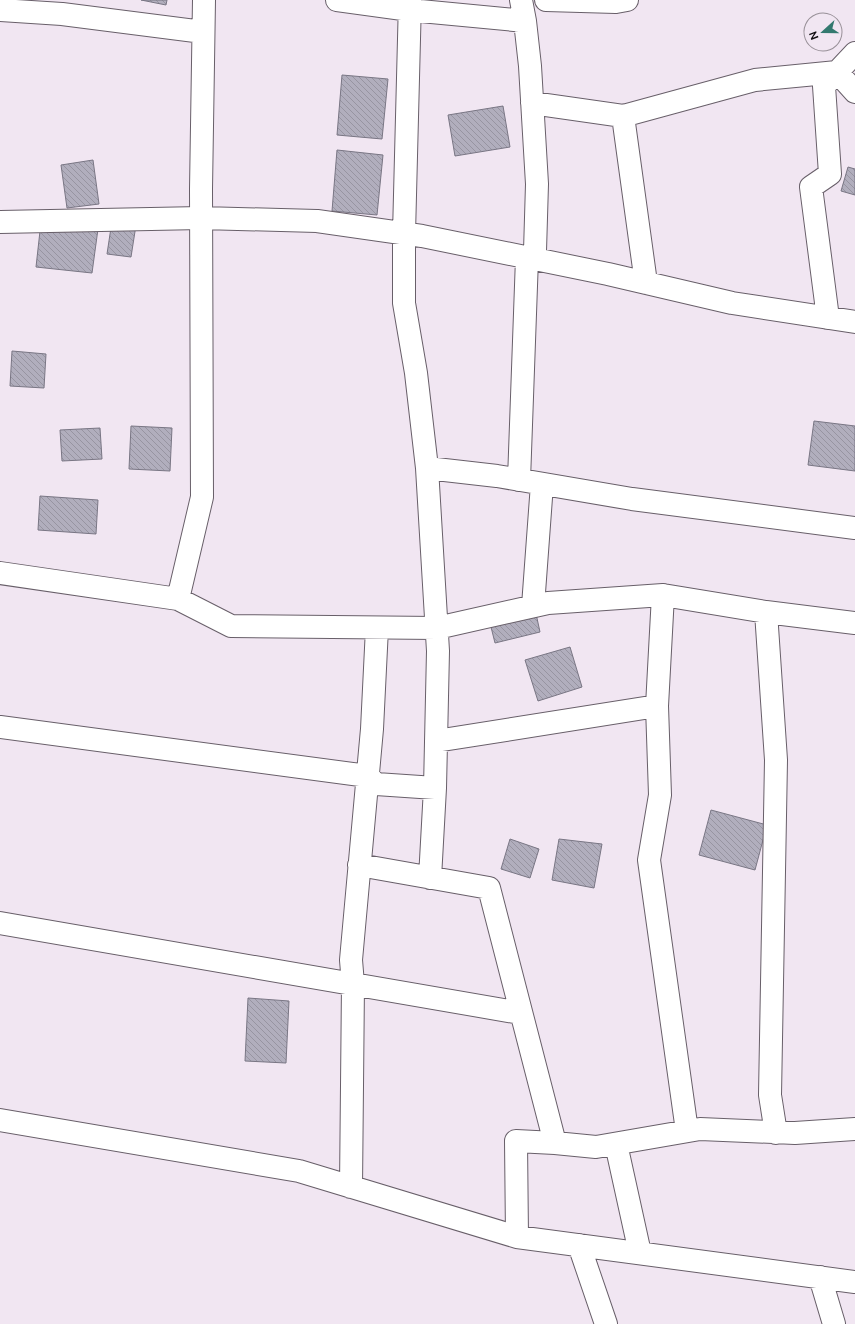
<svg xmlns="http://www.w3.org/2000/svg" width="855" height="1324" viewBox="0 0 855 1324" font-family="Ubuntu,sans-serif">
<defs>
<pattern id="building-back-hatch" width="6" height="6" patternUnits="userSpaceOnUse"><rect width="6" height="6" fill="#b1aebd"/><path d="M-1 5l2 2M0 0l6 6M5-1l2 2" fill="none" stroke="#9794a1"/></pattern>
</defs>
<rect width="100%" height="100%" fill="#f1e6f2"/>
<path fill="url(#building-back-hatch)" stroke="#797684" d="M 141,0 L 167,0 L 166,5 Z
M 342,75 L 388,79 L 382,139 L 337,135 Z
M 503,106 L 510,147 L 455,156 L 448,115 Z
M 337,150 L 383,155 L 377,215 L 332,211 Z
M 93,160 L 99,204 L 67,208 L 61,165 Z
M 848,167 L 855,169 L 855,195 L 841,191 Z
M 112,221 L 136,225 L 131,257 L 107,254 Z
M 41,222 L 98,229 L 92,273 L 36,267 Z
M 12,351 L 46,354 L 44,388 L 10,386 Z
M 814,421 L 855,426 L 855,471 L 808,465 Z
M 131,426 L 172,428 L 170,471 L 129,469 Z
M 100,428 L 102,459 L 62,461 L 60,430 Z
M 40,496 L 98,500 L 96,534 L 38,530 Z
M 535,609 L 540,632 L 495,643 L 489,619 Z
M 570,647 L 582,687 L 538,701 L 525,660 Z
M 711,810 L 767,825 L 755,870 L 699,855 Z
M 510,839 L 539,849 L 530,878 L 501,869 Z
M 559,839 L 602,844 L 594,888 L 552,880 Z
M 248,998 L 289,1001 L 286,1063 L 245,1061 Z"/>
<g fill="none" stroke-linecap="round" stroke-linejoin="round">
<g stroke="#685f69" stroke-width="24">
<path id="minor" d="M 337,0 L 410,10 L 525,21
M 410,0 L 404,234 L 404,303 L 416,373 L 427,468 L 438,651 L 435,788 L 430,878
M 546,0 L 616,2 L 627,0
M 0,10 L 62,14 L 203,32
M 532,103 L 623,116 L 755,80 L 837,72 L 855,92
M 623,116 L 646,283
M 0,222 L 201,218 L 317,221 L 422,236 L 608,274 L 732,303 L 855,322
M 828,318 L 811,187 L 830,174 L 824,86 L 855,53
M 427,468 L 497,476 L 632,499 L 855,528
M 519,480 L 527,258 L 535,251 L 537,184 L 530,66 L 525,21 L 521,0
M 0,573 L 178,599 L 231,626 L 437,628 L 548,603 L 663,595 L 766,612 L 855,623
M 663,595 L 657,706 L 660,795 L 649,860 L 687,1131
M 178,599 L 202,497 L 201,189 L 204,0
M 533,606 L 542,484
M 766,612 L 776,760 L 770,1095 L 776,1133
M 0,727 L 368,776 L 376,784 L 435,788
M 436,741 L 657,706
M 359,865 L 489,888 L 555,1143
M 0,923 L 520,1013
M 0,1120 L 299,1171 L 517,1237 L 855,1282
M 616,1144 L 640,1253
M 351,1187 L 353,984 L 351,960 L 372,729 L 377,628
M 517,1237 L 516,1141 L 555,1143 L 596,1147 L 700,1129 L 795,1133 L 855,1129
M 579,1245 L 606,1324
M 820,1277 L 834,1324"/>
</g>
<use href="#minor" stroke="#fff" stroke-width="22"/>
</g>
<g transform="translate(823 32) rotate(249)"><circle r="19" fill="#f1e6f2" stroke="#989098"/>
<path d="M0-3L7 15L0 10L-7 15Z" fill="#33796f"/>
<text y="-6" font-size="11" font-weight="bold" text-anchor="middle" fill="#120e12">N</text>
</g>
</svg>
